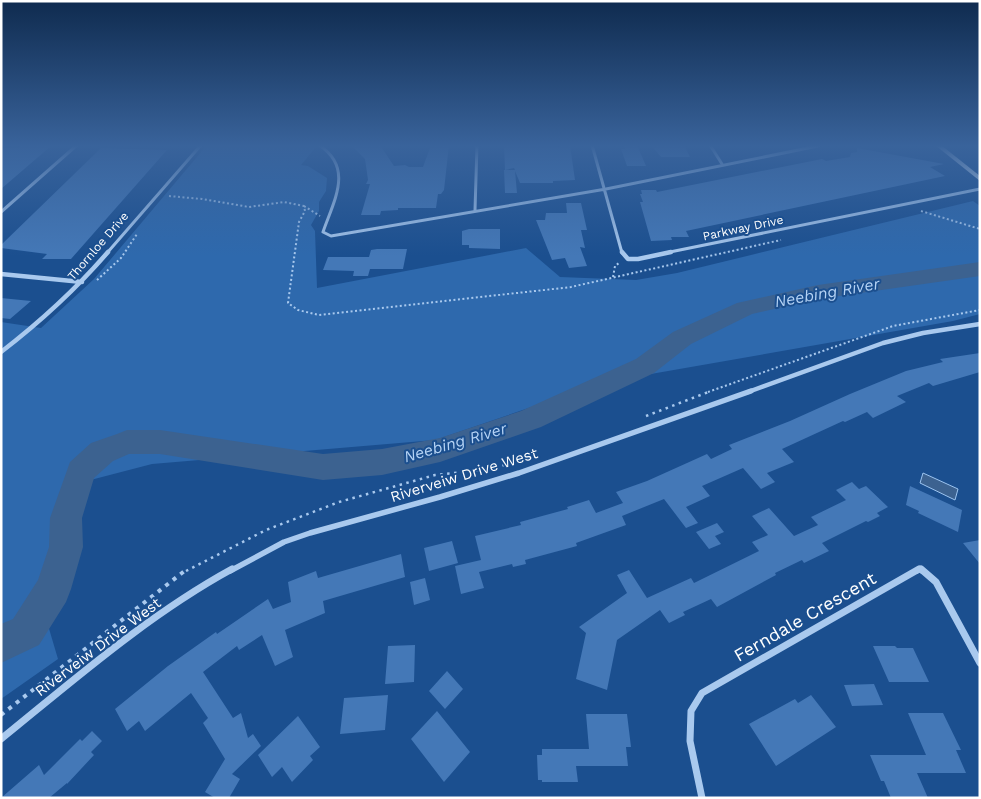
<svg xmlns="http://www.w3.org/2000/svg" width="981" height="799" viewBox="0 0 981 799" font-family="'Work Sans',sans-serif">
<rect width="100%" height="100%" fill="#1b4f8f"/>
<path fill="#2e69ad" d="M 207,145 L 304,145 L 316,147 L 301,165 L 308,166 L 327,178 L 326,191 L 319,202 L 319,211 L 311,225 L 315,231 L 317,288 L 526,248 L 560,277 L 636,280 L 677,273 L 973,201 L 980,206 L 980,314 L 953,321 L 605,382 L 435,440 L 152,464 L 79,483 L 57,520 L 58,547 L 37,588 L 58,659 L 1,699 L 1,322 L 41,328 L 94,279 Z"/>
<path fill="#3c6290" stroke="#9cc4f0" d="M 923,473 L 958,489 L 955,500 L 920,483 Z"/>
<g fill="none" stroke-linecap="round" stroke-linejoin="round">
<path fill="#3c6290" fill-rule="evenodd" d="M 980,262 L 980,276 L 818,299 L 752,314 L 691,344 L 654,373 L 541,427 L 440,462 L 382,475 L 323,480 L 160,454 L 129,454 L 113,461 L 94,478 L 82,518 L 83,547 L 71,589 L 66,602 L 39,645 L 1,663 L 1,624 L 13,619 L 38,580 L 49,547 L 50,518 L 70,462 L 91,443 L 117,434 L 127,430 L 160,430 L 323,454 L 382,449 L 440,438 L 521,411 L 636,359 L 673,332 L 737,303 L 818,285 Z"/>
</g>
<path fill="#4478b7" d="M 21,145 L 51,146 L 1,189 L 1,148 L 18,148 Z
M 351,145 L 380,145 L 394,166 L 405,165 L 409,167 L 423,167 L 431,145 L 449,145 L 444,190 L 441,194 L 438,194 L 436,208 L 398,208 L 398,210 L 381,211 L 380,215 L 361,215 L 370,184 L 366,184 L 368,180 L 365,159 Z
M 504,145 L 559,147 L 559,145 L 570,145 L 575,180 L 553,181 L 553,183 L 520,183 L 515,171 L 517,193 L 505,193 L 504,170 L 515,170 L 514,168 L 505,170 Z
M 623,145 L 637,145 L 646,166 L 627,166 L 621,149 L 625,149 Z
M 651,145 L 684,145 L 690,157 L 661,157 Z
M 101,148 L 167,150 L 71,259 L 42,259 L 47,254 L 1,248 L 1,245 Z
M 857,148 L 944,164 L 930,167 L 945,176 L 686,231 L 689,237 L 671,237 L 672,240 L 651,241 L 640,202 L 643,202 L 640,194 L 642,194 L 641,190 L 656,190 L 657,192 L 822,159 L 826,161 L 850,157 L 851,153 L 857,152 Z
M 566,203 L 581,203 L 587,230 L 581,230 L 585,248 L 580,247 L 587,266 L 569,268 L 565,258 L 552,260 L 536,220 L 545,220 L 546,213 L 567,213 Z
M 469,229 L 500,229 L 500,249 L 469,248 L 469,245 L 462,245 L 462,231 Z
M 377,249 L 407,249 L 403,269 L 370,269 L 368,276 L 353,276 L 354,271 L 323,270 L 328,257 L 369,257 L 371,250 Z
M 1,298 L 31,301 L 10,319 L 1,318 Z
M 980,353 L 980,372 L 933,386 L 929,383 L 897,396 L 906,402 L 873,418 L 867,412 L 845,422 L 843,421 L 782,449 L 794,462 L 767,473 L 775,482 L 761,489 L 743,468 L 702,486 L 710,496 L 686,507 L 698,523 L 686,528 L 664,499 L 622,516 L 626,525 L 576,543 L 577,546 L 525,560 L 526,564 L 513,567 L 512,564 L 479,572 L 484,588 L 461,594 L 455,566 L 481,560 L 475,536 L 521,525 L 520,522 L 568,509 L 567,507 L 589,500 L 596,513 L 623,503 L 616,492 L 647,481 L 707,454 L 711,459 L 732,449 L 729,445 L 790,421 L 850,394 L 906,371 L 943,362 L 940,359 Z
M 852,482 L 859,489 L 866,486 L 888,507 L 877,513 L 880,516 L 868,522 L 866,521 L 822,543 L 829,551 L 804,563 L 802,560 L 775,573 L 776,575 L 717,607 L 711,599 L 683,612 L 685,615 L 669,623 L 660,610 L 617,640 L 607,690 L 576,679 L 586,633 L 579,627 L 627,593 L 617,575 L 629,570 L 647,598 L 691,578 L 694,583 L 759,551 L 752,542 L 768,535 L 752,516 L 769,508 L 794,536 L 818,525 L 811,517 L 846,500 L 836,490 Z
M 910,486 L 962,510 L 958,532 L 918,513 L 919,511 L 906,505 Z
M 717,523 L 724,532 L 715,536 L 721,544 L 709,549 L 696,532 Z
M 980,540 L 980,564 L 963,543 Z
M 452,541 L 458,563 L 429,571 L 424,548 Z
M 401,554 L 405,577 L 323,601 L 325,613 L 285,630 L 293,657 L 275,666 L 262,635 L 239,650 L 237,646 L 203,672 L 233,718 L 241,713 L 248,738 L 253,734 L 261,746 L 232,774 L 240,779 L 229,798 L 215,798 L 205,792 L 225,759 L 203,723 L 208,718 L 191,693 L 145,731 L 139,721 L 127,731 L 115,709 L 168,666 L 216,632 L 217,634 L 268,599 L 273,609 L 291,602 L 288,582 L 316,571 L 318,578 Z
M 425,578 L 430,600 L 414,605 L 410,582 Z
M 415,645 L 414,682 L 385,684 L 388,646 Z
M 873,646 L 895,646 L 897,648 L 913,648 L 929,682 L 889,682 Z
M 447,671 L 463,689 L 445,709 L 429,691 Z
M 874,684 L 883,705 L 852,706 L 844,685 Z
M 388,695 L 385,730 L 340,734 L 344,698 Z
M 811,695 L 836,727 L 776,766 L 749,724 L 795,699 L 798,703 Z
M 437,711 L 470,752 L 444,782 L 411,739 Z
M 908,713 L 943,713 L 961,750 L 956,750 L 966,773 L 917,773 L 928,798 L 891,798 L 884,781 L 881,781 L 870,755 L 926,755 Z
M 586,714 L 627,714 L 631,747 L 626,747 L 628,766 L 576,766 L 578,782 L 542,782 L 542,780 L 538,780 L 537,755 L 542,755 L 542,749 L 589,749 Z
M 298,716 L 320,747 L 310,756 L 313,760 L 292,782 L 282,767 L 272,777 L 258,755 Z
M 92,731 L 102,741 L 91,752 L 94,755 L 67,784 L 67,783 L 49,798 L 1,798 L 39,765 L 44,775 L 80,739 L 82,741 Z"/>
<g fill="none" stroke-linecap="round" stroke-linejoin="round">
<path stroke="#a9c9ee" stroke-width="2" stroke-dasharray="2 2.5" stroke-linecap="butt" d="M 169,196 L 202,199 L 249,207 L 284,202 L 304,206 L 305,211 L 299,222 L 288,303 L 298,310 L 319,315 L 571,287 L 781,240
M 304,206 L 320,216
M 921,211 L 980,229
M 613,277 L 615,266 L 619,263
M 97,280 L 121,258 L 137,234
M 708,392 L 893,326 L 980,310"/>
<path stroke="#a9c9ee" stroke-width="2.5" stroke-dasharray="2.5 4.5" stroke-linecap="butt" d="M 646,416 L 711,391
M 186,571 L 266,530 L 339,502 L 435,475 L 492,469 L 532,456"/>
<path stroke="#a9c9ee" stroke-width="4" stroke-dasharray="4 5.5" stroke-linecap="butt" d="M 1,715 L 187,569"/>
<path stroke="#a9c9ee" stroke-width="3" d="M 319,145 C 354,168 334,200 323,232 L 331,236 L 606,189 L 818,146 L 816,145
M 592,145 L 622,253
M 710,145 L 722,164
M 475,210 L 477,145
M 1,212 L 77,145
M 107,253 L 201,145
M 665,253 L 980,189"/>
<path stroke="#a9c9ee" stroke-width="4.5" d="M 622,252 L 628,259 L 638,259 L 671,252
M 1,274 L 82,282
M 1,352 C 40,322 76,289 108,252
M 748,392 L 883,343 L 923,333 L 980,324"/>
<path stroke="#a9c9ee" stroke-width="5.5" d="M 230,571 L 284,542 L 310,533 L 440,497 L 519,473 L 751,391
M 917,571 L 920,569 L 922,571"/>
<path stroke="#a9c9ee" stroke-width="7" d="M 921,569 L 936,582 L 980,663
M 1,739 C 75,679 148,615 232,569
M 702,798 L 690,741 L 691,711 L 702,693 L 919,569"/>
<path fill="#d6e6fa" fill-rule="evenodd" d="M 935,145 L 941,145 L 980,176 L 980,181 Z"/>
</g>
<linearGradient id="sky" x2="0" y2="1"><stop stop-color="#0f2b4f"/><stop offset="0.57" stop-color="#39639b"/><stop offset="1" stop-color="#39639b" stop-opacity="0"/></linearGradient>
<rect width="981" height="256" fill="url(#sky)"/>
<g text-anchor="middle" stroke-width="4" stroke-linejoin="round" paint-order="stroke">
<g font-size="12" fill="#fff" stroke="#1b4f8f">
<text transform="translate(743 228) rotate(-12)" y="4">Parkway Drive</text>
<text transform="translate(98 246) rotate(-49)" y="4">Thornloe Drive</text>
</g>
<g font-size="15" fill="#fff" stroke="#1b4f8f">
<text transform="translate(464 475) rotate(-17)" y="5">Riverveiw Drive West</text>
<text transform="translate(98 647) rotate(-37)" y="5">Riverveiw Drive West</text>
</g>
<g font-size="16" font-style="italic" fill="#b5d3f5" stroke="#1b4f8f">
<text transform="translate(827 292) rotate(-10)" y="6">Neebing River</text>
<text transform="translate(455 442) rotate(-16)" y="6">Neebing River</text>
</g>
<g font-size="18" fill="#fff" stroke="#1b4f8f">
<text transform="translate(805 617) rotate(-30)" y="6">Ferndale Crescent</text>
</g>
</g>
<rect width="981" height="799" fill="none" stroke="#ffffff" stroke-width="5"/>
</svg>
